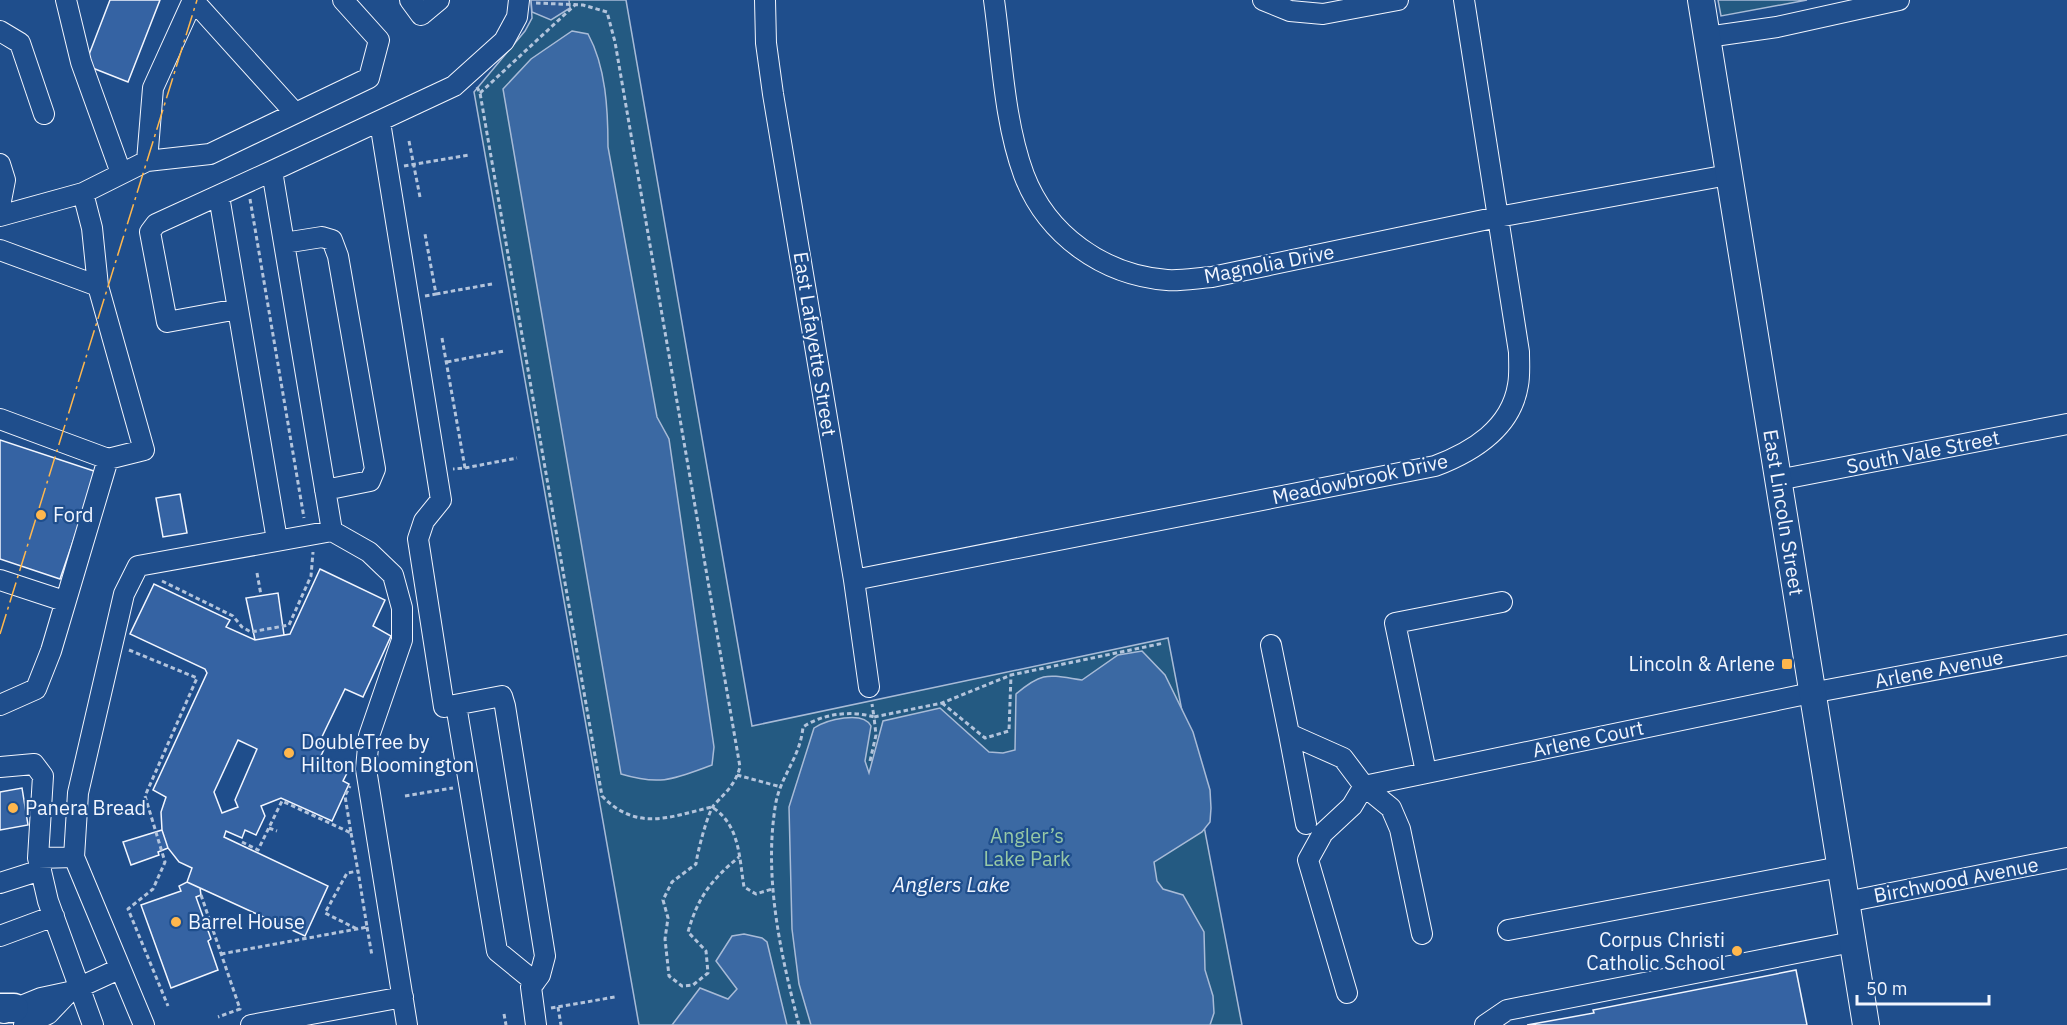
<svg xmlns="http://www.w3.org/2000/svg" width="2067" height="1025" viewBox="0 0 2067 1025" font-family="'IBM Plex Sans',sans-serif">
<rect width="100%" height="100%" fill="#1f4e8c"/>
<path fill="#245a82" stroke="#a8bbd7" stroke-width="1.5" d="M 531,0 L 626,0 L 752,726 L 1168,638 L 1242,1025 L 639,1025 L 474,92 L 525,31 L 532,18 Z
M 1718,0 L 1807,0 L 1721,16 Z"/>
<path fill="#305b95" stroke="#a8bbd7" stroke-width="1.5" d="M 531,0 L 569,0 L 570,8 L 551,20 L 532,12 Z"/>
<path fill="#3b69a3" stroke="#a8bbd7" stroke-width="1.5" d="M 572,31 L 588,34 C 606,67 608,110 608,147 L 657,417 L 669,439 L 714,747 L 712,765 C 674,779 661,786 621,774 L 503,89 L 531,59 Z
M 1142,651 L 1165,675 L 1193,732 L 1210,790 L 1211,808 L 1210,822 L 1202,832 L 1154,862 L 1157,881 L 1163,889 L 1183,895 L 1204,932 L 1205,970 L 1213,996 L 1214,1013 L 1210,1025 L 811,1025 L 799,984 L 792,929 L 789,807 L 814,728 C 826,720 863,710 871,726 L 865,761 L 869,773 L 883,721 L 940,708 L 989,752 L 1003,753 L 1015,750 L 1016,694 C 1043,671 1048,675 1082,680 L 1118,655 Z
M 744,934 L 762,938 L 767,942 L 787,1025 L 672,1025 L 700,988 L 728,999 L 737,989 L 716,961 L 732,936 Z"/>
<path fill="#3563a3" stroke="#f2f6ff" stroke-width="1.5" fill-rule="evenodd" d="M 110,0 L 160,0 L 128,82 L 85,65 Z
M 0,440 L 97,472 L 60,579 L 0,559 Z
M 180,494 L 187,533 L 163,537 L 156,498 Z
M 320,569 L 385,600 L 373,626 L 391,636 L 363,697 L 345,689 L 319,743 L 325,747 L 320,758 L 348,771 L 343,781 L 349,784 L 332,821 L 281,798 L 261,806 L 265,816 L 256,835 L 245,830 L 242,838 L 226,831 L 224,837 L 328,886 L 305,936 L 187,882 L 192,868 L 179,862 L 168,848 L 162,830 L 161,812 L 166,797 L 153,790 L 207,673 L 205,669 L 130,634 L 154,584 L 230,620 L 226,627 L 255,640 L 290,634 ZM 238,740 L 257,749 L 235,800 L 238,807 L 222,813 L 214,792 Z
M 278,593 L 284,635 L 255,640 L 246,598 Z
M 22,788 L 28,825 L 0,830 L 0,792 Z
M 162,830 L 168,848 L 158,852 L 159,855 L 131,865 L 123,842 Z
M 187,882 L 200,888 L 201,895 L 196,897 L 211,939 L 208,941 L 218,970 L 171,988 L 141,905 L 181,891 L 179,886 Z
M 1796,970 L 1807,1025 L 1527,1025 L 1594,1013 L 1593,1010 Z"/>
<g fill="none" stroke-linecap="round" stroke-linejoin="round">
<g stroke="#f2f6ff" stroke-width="22">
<path id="minor" d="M 66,0 L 81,62 L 121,173
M 193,0 L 295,113
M 410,0 L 421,15 L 439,0
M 765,0 L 766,43 L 773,94 L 854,580 L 869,687
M 994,0 C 1002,57 1004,121 1024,175 C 1047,235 1103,275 1167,280 C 1181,281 1197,278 1212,277 L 1498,217 L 1728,175
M 1263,0 L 1290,11 L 1323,14 L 1398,0
M 0,31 L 20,43 L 44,114
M 1707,37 L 1777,27 L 1899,0
M 380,122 L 441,500 L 424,521 L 418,539 L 444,707 L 502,696 L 505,706 L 545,956 L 540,975 L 531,987 L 536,1025
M 147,161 L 153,88 L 193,0
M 0,164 L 5,180 L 0,206
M 272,171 L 156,224 L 150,232 L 167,322 L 238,309 L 277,540
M 219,196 L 238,309
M 0,216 L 83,193
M 284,243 L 322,237 L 332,240 L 338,256 L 375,469 L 370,481 L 325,490
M 0,250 L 98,286 L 144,450 L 108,459 L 51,651 L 36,689 L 0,705
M 98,286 L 92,228 L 83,193 L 147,161 L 210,154 L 369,78 L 379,40 L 343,0
M 0,419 L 108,459
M 1778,480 L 2067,424
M 332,531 L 272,171 L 454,86 L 504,41 L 517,17 L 519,0
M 0,580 L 64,601
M 854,580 L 1435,466 C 1472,452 1511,429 1518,385 C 1520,375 1519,363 1519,352 L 1464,0
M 1271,645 L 1289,734 L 1343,758 L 1364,786 L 1391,808 L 1400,829 L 1422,934
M 456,705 L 497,951 L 535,982
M 1289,734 L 1306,824
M 0,767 L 34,764 L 43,776 L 38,858
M 1426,772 L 1395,623 L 1502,602
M 1364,786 L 1811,693 L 2067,645
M 74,857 L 38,858 L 48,901 L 93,1025
M 0,883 L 41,870
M 1846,902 L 2067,858
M 1508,930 L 1840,867
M 0,936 L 54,916
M 1347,993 L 1308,860 L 1323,833 L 1352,806 L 1364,786
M 4,1013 L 41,998 L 69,992 L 119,969
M 24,1025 L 48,1014 L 69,992
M 144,1025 L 74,857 L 78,793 L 124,594 L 138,566 L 332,531 L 369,552 L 393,575 L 402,608 L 402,640 L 369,736 L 366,769 L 407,1025
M 251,1025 L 403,997
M 1485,1025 L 1507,1010 L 1852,942"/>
</g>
<g stroke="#f2f6ff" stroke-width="28">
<g id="major">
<path id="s1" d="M 1701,0 L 1866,1025"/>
</g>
</g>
<g stroke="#f2f6ff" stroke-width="31">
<path id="highway" d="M 0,1008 L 14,1008"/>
</g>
<path stroke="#b3c4dc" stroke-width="3" stroke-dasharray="4.5 3" stroke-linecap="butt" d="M 536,3 L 583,5 L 607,12 L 615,42 L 740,767 C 735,785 726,792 714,805 C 708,812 697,853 696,864 L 672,882 L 663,900 L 668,918 L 665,939 L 669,976 L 682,986 L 693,985 L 708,973 L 706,951 L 688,932 C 698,897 711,880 739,857
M 477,87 L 480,93 L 602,796 C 637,832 669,817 712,807 C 740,825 739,857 744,887 L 756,894 L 772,889
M 480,93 L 576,4
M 409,141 L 420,197
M 404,166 L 469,155
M 250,199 L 304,518
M 436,294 L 492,284
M 425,296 L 436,294 L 425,234
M 442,338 L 465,468 L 453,469
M 447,362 L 504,351
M 465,468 L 517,458
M 257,573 L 261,595
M 162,581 L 233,616 L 242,627 L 251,632 L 289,625 L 311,576 L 313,552
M 129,650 L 197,678 L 145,796 L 165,862 L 153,889 L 128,909 L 168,1006
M 942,703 L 985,738 L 1009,731 L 1011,675
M 870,761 L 876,735 L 874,717 L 942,703 L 1011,675 L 1164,643
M 737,775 L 781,787
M 405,796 L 453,788
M 269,828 L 277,831
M 351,833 L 358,871
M 242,842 L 258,850 L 282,801 L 351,833 L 345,796 L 350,786
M 201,895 L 240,1009 L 218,1017
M 367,927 L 372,956
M 221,954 L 357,929 L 367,927 L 358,871 L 347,873 L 325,913 L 357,929
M 558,1007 L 561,1025
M 551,1008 L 615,997
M 504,1014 L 506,1025
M 799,1025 C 781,956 764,880 775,808 C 779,777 800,759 803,727 C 822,714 851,710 874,717 L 872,704"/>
<use href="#minor" stroke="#1f4e8c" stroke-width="20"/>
<use href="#major" stroke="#1f4e8c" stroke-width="26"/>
<use href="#highway" stroke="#1f4e8c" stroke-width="28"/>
<path stroke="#ffb74d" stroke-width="1.5" stroke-dasharray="21 4.5 3 4.5" stroke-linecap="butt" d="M 0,634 L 197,0"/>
</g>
<g fill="#ffb74d" stroke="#1f4e8c" stroke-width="2">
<circle cx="41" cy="515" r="6"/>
<rect x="1781" y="658" width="12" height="12" rx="3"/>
<circle cx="289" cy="753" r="6"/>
<circle cx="13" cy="808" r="6"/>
<circle cx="176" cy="922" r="6"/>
<circle cx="1737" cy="951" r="6"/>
</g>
<g text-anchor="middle" stroke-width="4.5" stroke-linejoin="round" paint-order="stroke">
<g font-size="20" fill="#f2f6ff" stroke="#1f4e8c">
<text transform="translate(1269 264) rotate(-11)" y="7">Magnolia Drive</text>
<text transform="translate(815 344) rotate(81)" y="7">East Lafayette Street</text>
<text transform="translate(1923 452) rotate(-11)" y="7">South Vale Street</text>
<text transform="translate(1360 479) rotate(-12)" y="7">Meadowbrook Drive</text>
<text dy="7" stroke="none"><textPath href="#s1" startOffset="519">East Lincoln Street</textPath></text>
<text transform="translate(1939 669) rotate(-11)" y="7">Arlene Avenue</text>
<text transform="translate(1588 739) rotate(-12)" y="7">Arlene Court</text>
<text transform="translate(1956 880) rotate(-11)" y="7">Birchwood Avenue</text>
</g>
<g font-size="20" fill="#f2f6ff" stroke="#1f4e8c" text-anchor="start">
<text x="53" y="522">Ford</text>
<text x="1775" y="671" text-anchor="end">Lincoln &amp; Arlene</text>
<text x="301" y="749">DoubleTree by<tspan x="301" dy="23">Hilton Bloomington</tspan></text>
<text x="25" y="815">Panera Bread</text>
<text x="188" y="929">Barrel House</text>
<text x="1725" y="947" text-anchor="end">Corpus Christi<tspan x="1725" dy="23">Catholic School</tspan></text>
</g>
<g font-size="20" fill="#97c8a6" stroke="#1f4e8c">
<text x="1027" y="843">Angler’s<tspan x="1027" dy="23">Lake Park</tspan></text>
</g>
<g font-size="21" font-style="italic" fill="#f2f6ff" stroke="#1f4e8c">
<text x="951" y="892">Anglers Lake</text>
</g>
</g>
<path d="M1857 995v9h132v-9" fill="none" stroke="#f2f6ff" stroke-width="3"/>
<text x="1866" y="995" font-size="18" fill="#f2f6ff" stroke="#1f4e8c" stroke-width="4.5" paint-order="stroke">50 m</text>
</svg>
